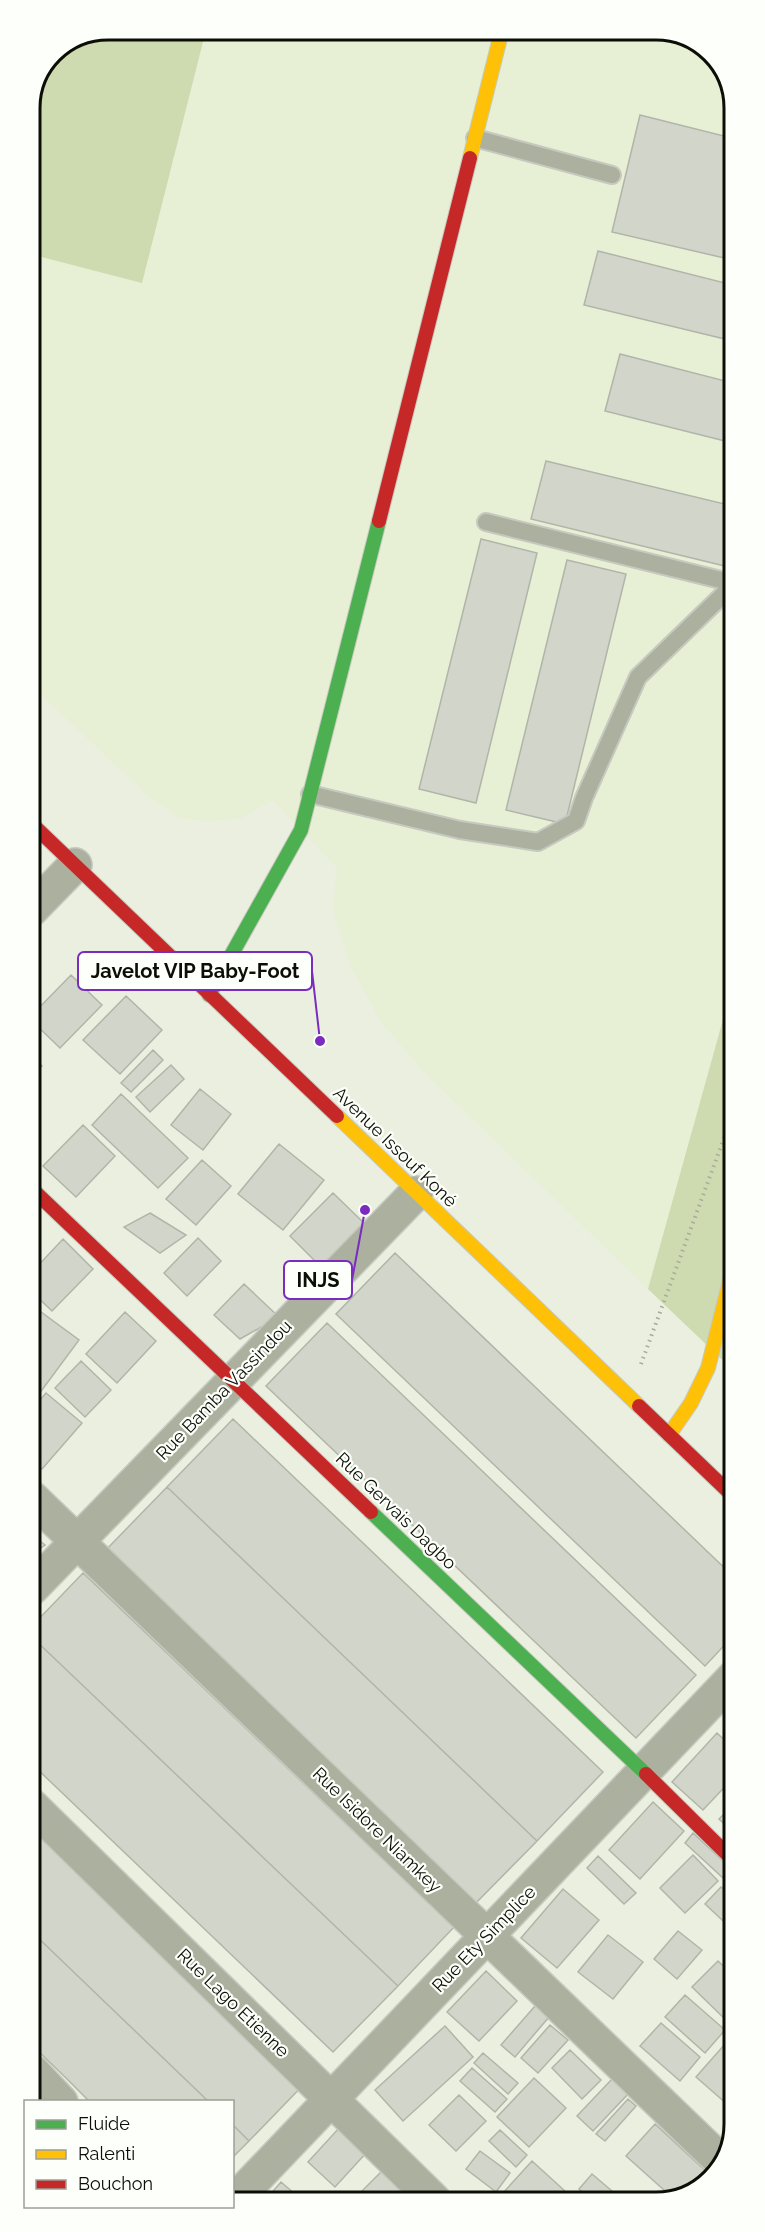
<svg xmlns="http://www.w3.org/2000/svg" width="765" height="2232" viewBox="0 0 765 2232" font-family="Raleway,sans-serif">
<rect width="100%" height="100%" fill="#eaefe0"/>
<path fill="#e7efd5" d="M 109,30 L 662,30 L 708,49 L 732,89 L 734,980 L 648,1289 L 427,1075 L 381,1022 L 351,967 L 333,910 L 337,868 L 273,800 L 241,818 L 208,821 L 179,818 L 149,797 L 31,685 L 30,104 L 53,53 Z"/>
<path fill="#cedaaf" d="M 109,30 L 206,30 L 142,283 L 30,254 L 30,104 L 53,53 Z
M 734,980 L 734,1371 L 648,1289 Z"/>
<path fill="#d2d6ca" stroke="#b1b5a9" stroke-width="1.5" d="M 640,115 L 732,138 L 733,260 L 612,232 Z
M 598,251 L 733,285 L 733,341 L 584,305 Z
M 620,354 L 733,383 L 733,443 L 605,411 Z
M 546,461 L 733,506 L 733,568 L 531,519 Z
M 481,539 L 537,553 L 476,803 L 419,789 Z
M 567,560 L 626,574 L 565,824 L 506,810 Z
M 71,975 L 102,1005 L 60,1048 L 31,1020 L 31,1016 Z
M 126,996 L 162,1030 L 120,1074 L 83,1040 Z
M 153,1050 L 163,1060 L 131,1092 L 121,1083 Z
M 31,1055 L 42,1066 L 31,1076 Z
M 171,1065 L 184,1079 L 150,1112 L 136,1097 Z
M 200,1089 L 231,1114 L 203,1150 L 171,1125 Z
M 121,1094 L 188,1158 L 158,1188 L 92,1125 Z
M 83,1125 L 115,1156 L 76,1197 L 43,1166 Z
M 279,1144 L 324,1180 L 283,1230 L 238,1194 Z
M 202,1160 L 231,1186 L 196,1225 L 166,1199 Z
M 333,1193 L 365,1224 L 322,1268 L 290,1236 Z
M 150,1213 L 186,1235 L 160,1253 L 124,1227 Z
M 198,1238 L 221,1261 L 187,1296 L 164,1273 Z
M 63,1239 L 93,1269 L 52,1311 L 32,1292 L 32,1272 Z
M 395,1253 L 734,1577 L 734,1635 L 705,1666 L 336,1314 Z
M 244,1284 L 279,1317 L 240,1339 L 214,1315 Z
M 37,1309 L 79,1340 L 36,1398 L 32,1394 L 32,1316 Z
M 125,1312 L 156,1341 L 117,1383 L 86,1354 Z
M 327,1323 L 696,1675 L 636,1738 L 266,1386 Z
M 81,1361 L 111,1390 L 85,1417 L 55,1388 Z
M 46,1393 L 82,1423 L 42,1469 L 32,1461 L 32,1409 Z
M 233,1419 L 603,1772 L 537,1841 L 167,1487 Z
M 167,1487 L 537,1841 L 471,1908 L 101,1555 Z
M 32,1535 L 45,1545 L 32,1554 Z
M 83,1573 L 454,1927 L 398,1986 L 32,1637 L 32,1626 Z
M 32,1637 L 398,1986 L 333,2052 L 32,1764 Z
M 734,1717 L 734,1733 L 727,1725 Z
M 717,1733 L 735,1750 L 735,1776 L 703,1810 L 672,1782 Z
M 653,1802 L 684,1831 L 640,1879 L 609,1850 Z
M 735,1803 L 735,1834 L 719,1819 Z
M 32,1816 L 308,2080 L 249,2141 L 232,2124 L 232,2102 L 209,2102 L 32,1932 Z
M 693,1833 L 735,1872 L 735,1889 L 685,1843 Z
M 693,1855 L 718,1881 L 685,1913 L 660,1888 Z
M 598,1856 L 636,1893 L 624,1904 L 587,1868 Z
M 721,1887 L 735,1899 L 735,1932 L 705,1904 Z
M 563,1889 L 599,1920 L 557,1968 L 521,1938 Z
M 678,1931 L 702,1950 L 677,1979 L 654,1959 Z
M 32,1932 L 209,2102 L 90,2102 L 66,2078 L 32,2045 Z
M 608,1935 L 643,1962 L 613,1999 L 578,1972 Z
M 718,1961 L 735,1977 L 735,2017 L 729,2023 L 692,1987 Z
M 486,1971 L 517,2001 L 479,2041 L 447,2012 Z
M 685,1995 L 725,2030 L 705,2053 L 665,2017 Z
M 535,2006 L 549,2017 L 515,2057 L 501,2045 Z
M 661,2023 L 700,2057 L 680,2081 L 640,2046 Z
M 550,2025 L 568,2040 L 538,2073 L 521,2058 Z
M 445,2026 L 473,2057 L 403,2121 L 375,2090 Z
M 725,2044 L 735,2053 L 735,2097 L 728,2105 L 696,2077 Z
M 570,2050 L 601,2080 L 582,2099 L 552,2068 Z
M 483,2053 L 518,2083 L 508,2094 L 474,2063 Z
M 472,2068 L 507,2099 L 495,2112 L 460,2081 Z
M 534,2078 L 566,2108 L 529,2147 L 497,2117 Z
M 613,2078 L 629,2093 L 593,2131 L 577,2116 Z
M 459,2095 L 486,2121 L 456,2151 L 429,2125 Z
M 628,2099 L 636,2106 L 605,2141 L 596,2134 Z
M 232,2124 L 249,2141 L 232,2158 Z
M 655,2124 L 711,2176 L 676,2199 L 674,2199 L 626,2156 Z
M 340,2127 L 367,2152 L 335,2187 L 308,2162 Z
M 500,2130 L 527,2155 L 516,2167 L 489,2141 Z
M 480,2151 L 510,2173 L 496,2192 L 466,2169 Z
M 532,2161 L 566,2192 L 559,2200 L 510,2200 L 503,2193 Z
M 382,2171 L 411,2199 L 409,2201 L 353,2200 Z
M 592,2174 L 612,2191 L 604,2200 L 591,2200 L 579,2189 Z
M 281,2182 L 303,2201 L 272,2201 L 268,2197 Z"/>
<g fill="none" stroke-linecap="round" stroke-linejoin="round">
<g stroke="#c6c9bf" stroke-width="20">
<path id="lane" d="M 475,138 L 612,175
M 486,522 L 733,583
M 310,794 L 460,830 L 538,842 L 576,821 L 584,798 L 638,677 L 733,585"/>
</g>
<g stroke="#c6c9bf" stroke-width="36">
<path id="street" d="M 31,910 L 75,865
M 32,1498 L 722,2162
M 32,1588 L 416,1193
M 32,1806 L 434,2200
M 33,2072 L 61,2102
M 234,2201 L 734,1677"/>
</g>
<g stroke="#c6c9bf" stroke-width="16">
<path id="fast" d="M 209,995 L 301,830 L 379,521
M 371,1512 L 646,1774"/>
</g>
<g stroke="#c6c9bf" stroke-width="16">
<path id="slow" d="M 470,158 L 502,30
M 337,1116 L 639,1406
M 669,1435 L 691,1403 L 708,1368 L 734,1264"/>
</g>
<g stroke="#c6c9bf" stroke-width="16">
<path id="jam" d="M 379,521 L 470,158
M 31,823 L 337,1116
M 31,1188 L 371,1512
M 639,1406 L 734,1497
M 646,1774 L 735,1862"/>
</g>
<path stroke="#a9ac9d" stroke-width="4" stroke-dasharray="1.5 4.5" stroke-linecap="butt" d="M 641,1364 L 734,1111"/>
<use href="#lane" stroke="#abb19e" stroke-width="16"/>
<use href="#street" stroke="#abb19e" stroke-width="33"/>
<use href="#fast" stroke="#4caf50" stroke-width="14"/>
<use href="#slow" stroke="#ffc107" stroke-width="14"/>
<use href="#jam" stroke="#c62828" stroke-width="14"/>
</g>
<g text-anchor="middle" stroke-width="4.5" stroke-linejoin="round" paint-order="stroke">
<g font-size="18" fill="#0c0e06" stroke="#fdfffa">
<text transform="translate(395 1147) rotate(44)" y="6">Avenue Issouf Koné</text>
<text transform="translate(224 1390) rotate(-46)" y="6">Rue Bamba Vassindou</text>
<text transform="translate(396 1511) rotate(44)" y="6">Rue Gervais Dagbo</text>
<text transform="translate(377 1830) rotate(44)" y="6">Rue Isidore Niamkey</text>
<text transform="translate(484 1939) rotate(-46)" y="6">Rue Ety Simplice</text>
<text transform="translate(233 2003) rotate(44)" y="6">Rue Lago Etienne</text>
</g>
</g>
<path d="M0 0H765V2232H0ZM108 40H656A68 68 0 0 1 724 108V2124A68 68 0 0 1 656 2192H108A68 68 0 0 1 40 2124V108A68 68 0 0 1 108 40Z" fill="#fdfffa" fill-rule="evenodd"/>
<path fill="none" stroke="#0c0e06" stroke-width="3" d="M108 40H656A68 68 0 0 1 724 108V2124A68 68 0 0 1 656 2192H108A68 68 0 0 1 40 2124V108A68 68 0 0 1 108 40Z"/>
<path fill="none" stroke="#7b2cbf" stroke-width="2" d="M320 1041L312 971M365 1210L352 1280"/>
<g fill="#7b2cbf" stroke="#fdfffa" stroke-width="2">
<circle cx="320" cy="1041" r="6"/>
<circle cx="365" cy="1210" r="6"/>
</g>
<g fill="#fdfffa" stroke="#7b2cbf" stroke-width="2">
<rect x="78" y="952" width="234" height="38" rx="6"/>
<rect x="284" y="1261" width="68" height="38" rx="6"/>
</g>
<g font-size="20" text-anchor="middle" font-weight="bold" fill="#0c0e06">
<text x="195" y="978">Javelot VIP Baby-Foot</text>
<text x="318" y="1287">INJS</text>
</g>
<rect x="24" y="2100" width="210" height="108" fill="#fdfffa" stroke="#9d9f98" stroke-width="1.5"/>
<rect x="36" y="2120" width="30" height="9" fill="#4caf50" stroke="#9d9f98" stroke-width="1.5"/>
<text x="78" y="2130" font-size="18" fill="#0c0e06">Fluide</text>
<rect x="36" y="2150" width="30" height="9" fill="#ffc107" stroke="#9d9f98" stroke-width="1.5"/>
<text x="78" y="2160" font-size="18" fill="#0c0e06">Ralenti</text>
<rect x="36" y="2180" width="30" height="9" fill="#c62828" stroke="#9d9f98" stroke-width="1.5"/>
<text x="78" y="2190" font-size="18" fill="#0c0e06">Bouchon</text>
</svg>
